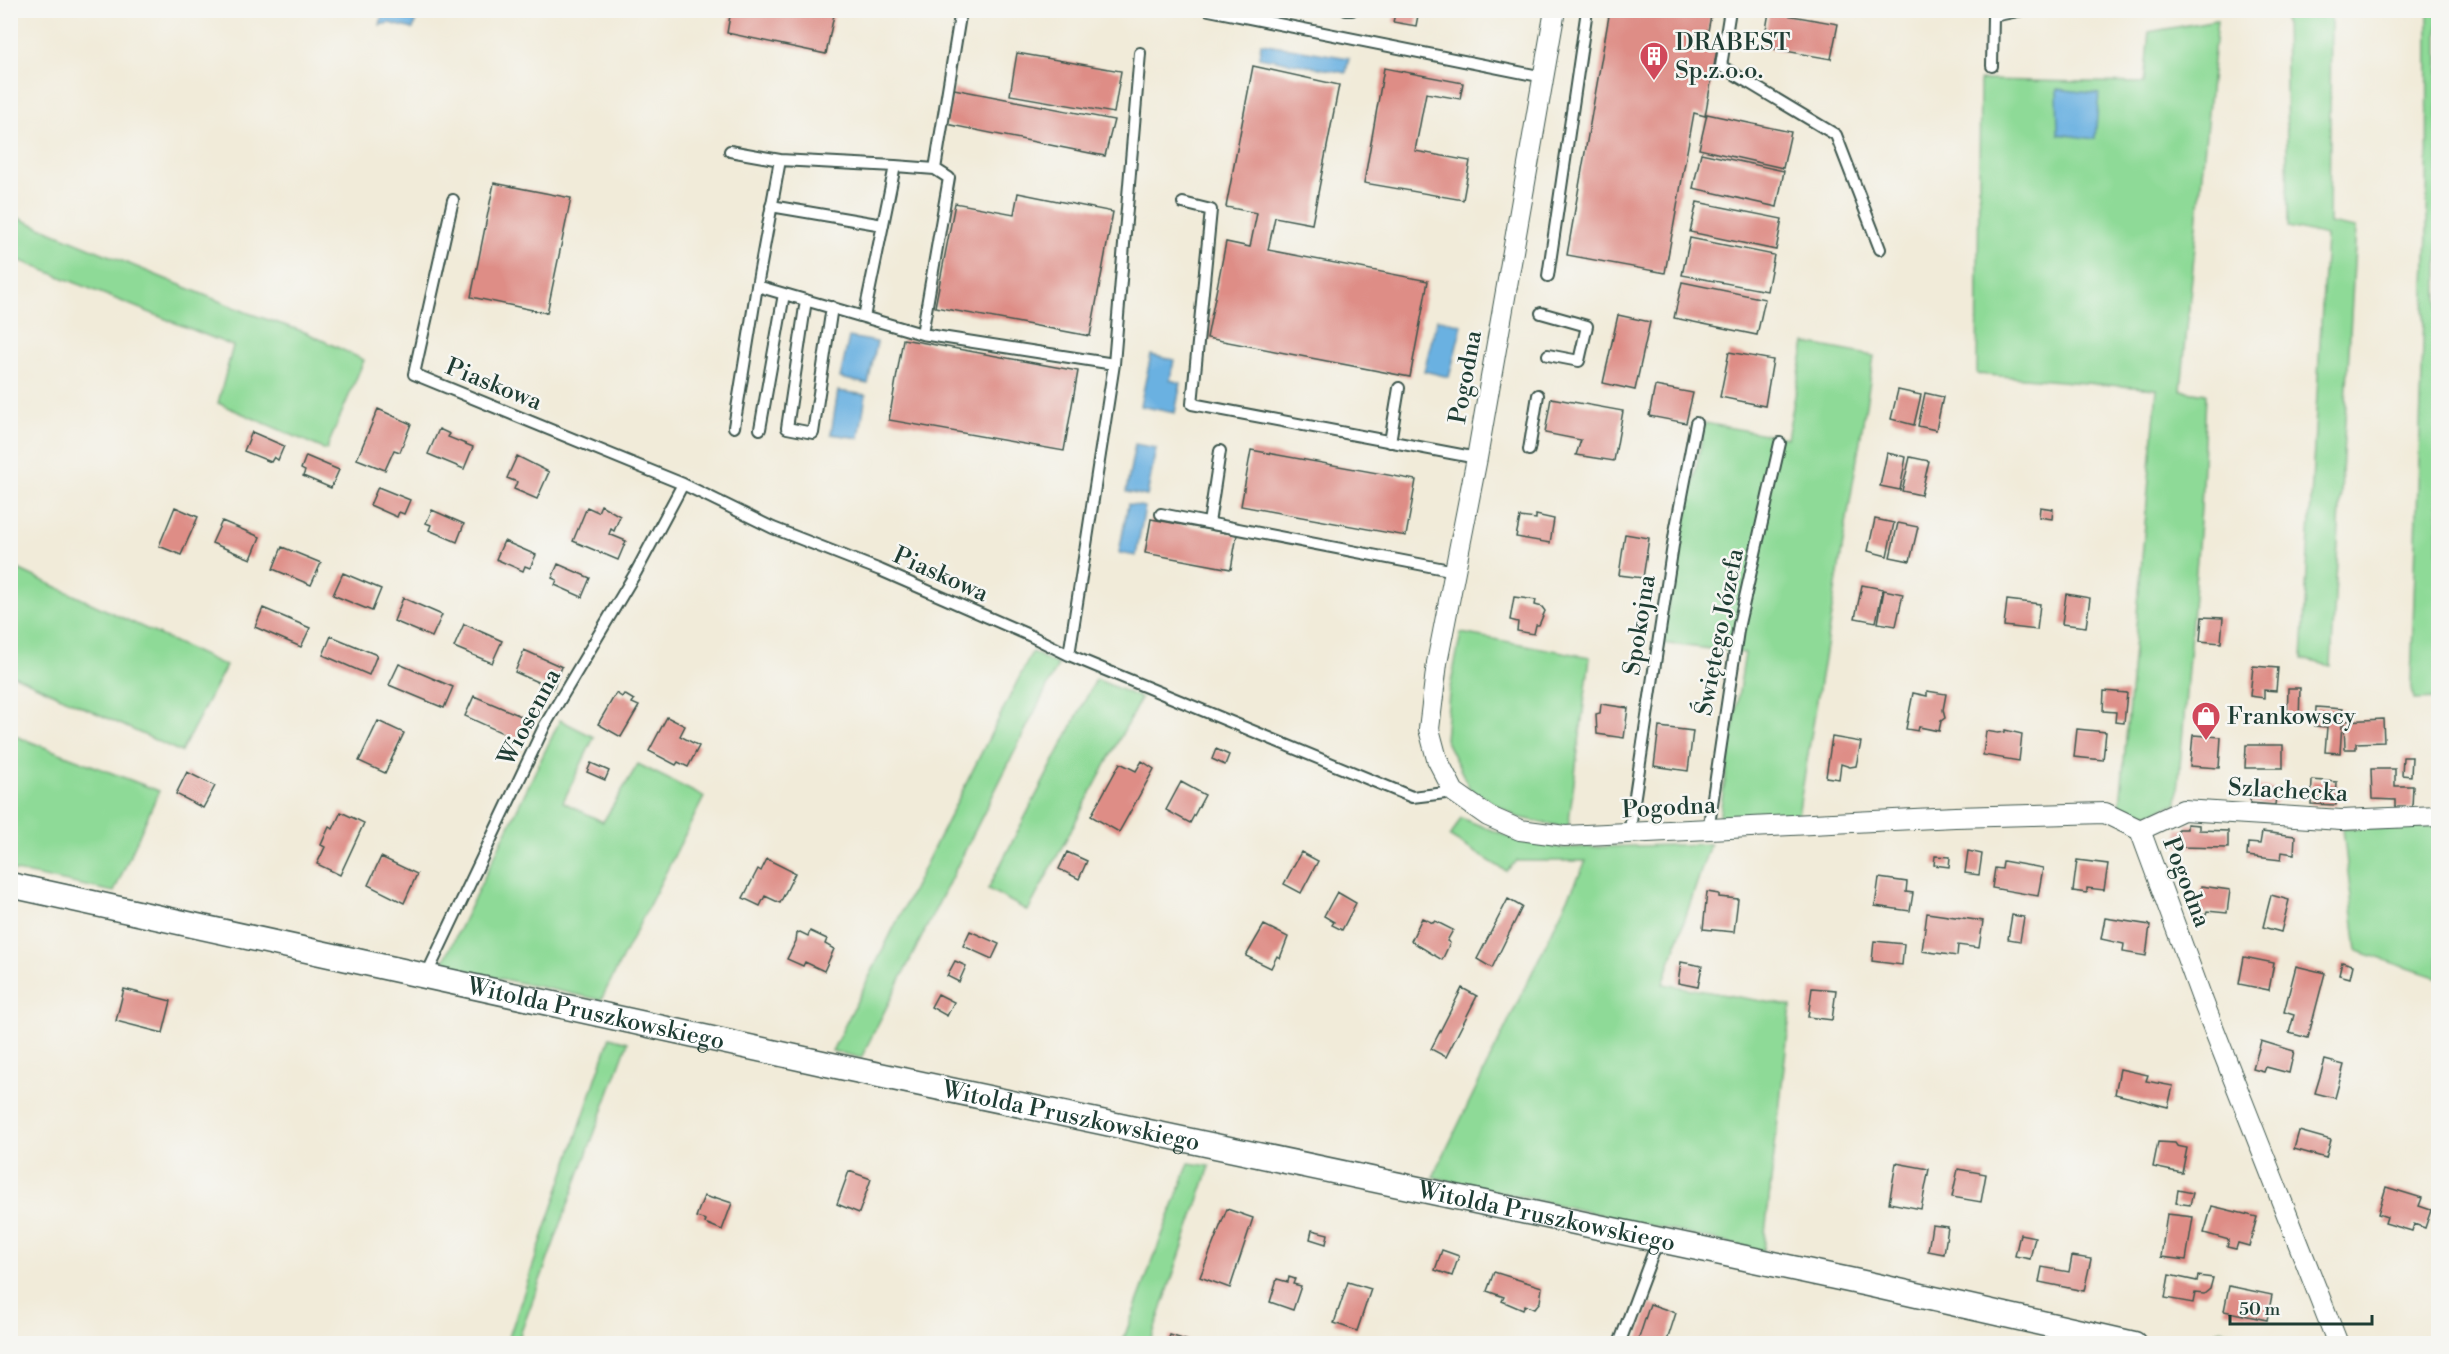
<svg xmlns="http://www.w3.org/2000/svg" width="2449" height="1354" viewBox="0 0 2449 1354" font-family="'Libre Bodoni',serif">
<rect width="100%" height="100%" fill="#f6f6f2"/>
<filter id="ink" filterUnits="userSpaceOnUse"><feTurbulence type="fractalNoise" baseFrequency=".0167" numOctaves="2"/><feDisplacementMap in="SourceGraphic" scale="12" xChannelSelector="R" yChannelSelector="G"/><feConvolveMatrix kernelMatrix="1 2 1 2 8 2 1 2 1" color-interpolation-filters="sRGB"/></filter>
<filter id="wash" filterUnits="userSpaceOnUse"><feTurbulence type="fractalNoise" baseFrequency=".008" numOctaves="4" result="noise"/><feDisplacementMap in="SourceGraphic" scale="24" xChannelSelector="R" yChannelSelector="G"/><feGaussianBlur stdDeviation="1.35" result="paint"/><feColorMatrix in="noise" values="0 0 0 0 0 0 0 0 0 0 0 0 0 0 0 0 0 1.4 0 .05"/><feComposite in="paint" operator="in"/></filter>
<g filter="url(#wash)">
<rect width="100%" height="100%" fill="#f1ebd9"/>
<path fill="#8eda97" stroke="#568c66" stroke-width="1.5" d="M 2438,10 L 2438,699 L 2414,700 L 2411,682 L 2427,232 L 2428,11 Z
M 2285,11 L 2331,11 L 2329,223 L 2356,228 L 2331,666 L 2302,659 L 2326,236 L 2288,227 Z
M 2217,20 L 2181,390 L 2206,394 L 2201,509 L 2177,803 L 2148,814 L 2120,806 L 2157,389 L 1977,374 L 1980,80 L 2144,83 L 2149,32 Z
M 11,215 L 248,313 L 305,332 L 364,360 L 326,450 L 218,403 L 233,346 L 11,257 Z
M 1805,343 L 1874,356 L 1798,815 L 1719,819 L 1745,653 L 1661,643 L 1705,423 L 1787,438 Z
M 18,569 L 226,666 L 181,752 L 11,674 L 11,577 Z
M 1461,633 L 1590,657 L 1568,828 L 1517,817 L 1470,789 L 1445,739 L 1449,693 Z
M 1032,652 L 1058,665 L 861,1058 L 832,1051 Z
M 1096,679 L 1141,698 L 1028,911 L 988,889 Z
M 560,720 L 594,737 L 563,802 L 603,822 L 638,764 L 704,797 L 601,1000 L 479,974 L 443,963 Z
M 10,734 L 159,791 L 114,892 L 11,870 Z
M 1461,818 L 1517,840 L 1561,848 L 1710,844 L 1663,984 L 1791,1006 L 1763,1251 L 1433,1177 L 1586,861 L 1517,861 L 1506,871 L 1450,837 Z
M 2438,826 L 2438,978 L 2357,951 L 2343,829 Z
M 610,1037 L 628,1042 L 517,1343 L 507,1343 Z
M 1189,1163 L 1210,1166 L 1150,1343 L 1122,1343 Z
M 2222,1330 L 2269,1339 L 2270,1343 L 2205,1343 L 2215,1333 Z"/>
<path fill="#6bb1e1" stroke="#45778a" stroke-width="1.5" d="M 383,11 L 419,10 L 419,11 L 413,29 L 389,23 L 380,25 Z
M 1261,43 L 1349,58 L 1346,73 L 1259,57 Z
M 2057,89 L 2099,94 L 2095,139 L 2058,134 Z
M 1437,319 L 1462,325 L 1449,377 L 1424,371 Z
M 849,337 L 877,342 L 868,384 L 840,378 Z
M 1151,355 L 1174,360 L 1170,380 L 1181,383 L 1175,413 L 1140,406 Z
M 838,391 L 866,395 L 859,438 L 831,434 Z
M 1135,444 L 1156,448 L 1147,496 L 1126,492 Z
M 1128,504 L 1145,507 L 1136,556 L 1119,553 Z"/>
<g id="blocks">
<path fill="#de8d86" d="M 731,10 L 835,10 L 826,54 L 727,33 Z
M 1396,10 L 1419,10 L 1416,26 L 1393,22 Z
M 1610,10 L 1712,10 L 1705,47 L 1717,49 L 1705,116 L 1694,113 L 1665,273 L 1567,255 Z
M 1769,12 L 1838,24 L 1831,59 L 1763,47 Z
M 1017,53 L 1121,71 L 1114,113 L 1010,95 Z
M 1253,66 L 1339,85 L 1312,224 L 1275,217 L 1268,250 L 1428,281 L 1410,377 L 1207,338 L 1226,242 L 1250,247 L 1257,213 L 1226,207 Z
M 1384,68 L 1463,83 L 1460,99 L 1426,93 L 1415,151 L 1470,161 L 1463,200 L 1364,183 Z
M 954,89 L 1114,120 L 1105,156 L 946,124 Z
M 1707,114 L 1791,132 L 1783,168 L 1699,149 Z
M 1701,153 L 1784,171 L 1777,207 L 1693,188 Z
M 494,183 L 571,198 L 547,313 L 471,297 Z
M 1018,193 L 1113,212 L 1090,336 L 935,307 L 955,203 L 1014,214 Z
M 1697,202 L 1782,219 L 1776,250 L 1690,232 Z
M 1690,238 L 1774,255 L 1767,291 L 1682,275 Z
M 1682,282 L 1765,299 L 1757,335 L 1674,318 Z
M 1618,315 L 1650,322 L 1635,390 L 1603,383 Z
M 903,339 L 1078,371 L 1064,451 L 889,420 Z
M 1729,352 L 1773,360 L 1765,406 L 1720,397 Z
M 1655,386 L 1693,393 L 1686,423 L 1649,416 Z
M 1898,390 L 1921,395 L 1914,425 L 1891,419 Z
M 1925,393 L 1943,397 L 1936,430 L 1918,426 Z
M 1551,398 L 1623,411 L 1614,461 L 1576,455 L 1581,440 L 1545,433 Z
M 378,409 L 411,424 L 400,452 L 394,450 L 385,470 L 357,459 Z
M 439,429 L 450,434 L 448,437 L 473,447 L 464,469 L 428,454 Z
M 252,432 L 284,446 L 278,460 L 274,457 L 271,462 L 244,451 Z
M 1251,450 L 1416,480 L 1406,536 L 1241,506 Z
M 1887,453 L 1906,457 L 1900,490 L 1880,486 Z
M 306,456 L 339,470 L 331,488 L 303,476 L 305,471 L 301,469 Z
M 517,456 L 549,472 L 537,499 L 514,489 L 517,482 L 507,478 Z
M 1910,457 L 1929,461 L 1921,495 L 1902,491 Z
M 378,487 L 410,500 L 404,514 L 399,512 L 397,517 L 370,505 Z
M 601,505 L 620,516 L 614,531 L 611,529 L 609,534 L 626,541 L 618,560 L 573,541 L 587,507 L 598,512 Z
M 175,507 L 198,517 L 181,555 L 159,546 Z
M 2040,507 L 2053,509 L 2052,519 L 2039,517 Z
M 432,510 L 464,524 L 457,542 L 429,530 L 431,525 L 426,523 Z
M 1536,515 L 1554,519 L 1550,543 L 1516,537 L 1520,517 L 1536,519 Z
M 1151,519 L 1237,535 L 1231,569 L 1145,553 Z
M 1875,519 L 1894,523 L 1887,556 L 1868,551 Z
M 222,521 L 260,537 L 251,559 L 212,543 Z
M 1898,523 L 1918,527 L 1910,561 L 1890,557 Z
M 1625,534 L 1649,538 L 1643,578 L 1619,575 Z
M 504,541 L 536,555 L 530,568 L 525,566 L 523,571 L 496,559 Z
M 282,547 L 321,563 L 311,585 L 273,569 Z
M 558,564 L 590,578 L 582,597 L 555,585 L 557,580 L 552,578 Z
M 343,573 L 381,589 L 372,611 L 333,595 Z
M 1862,585 L 1883,589 L 1876,622 L 1855,618 Z
M 1884,590 L 1903,594 L 1896,626 L 1878,623 Z
M 2066,594 L 2090,598 L 2086,627 L 2062,624 Z
M 1514,597 L 1536,600 L 1535,605 L 1542,607 L 1545,611 L 1539,625 L 1536,625 L 1534,634 L 1517,631 L 1518,622 L 1510,620 Z
M 403,598 L 442,615 L 432,637 L 394,621 Z
M 2007,600 L 2040,604 L 2037,630 L 2004,626 Z
M 263,608 L 310,628 L 301,647 L 255,627 Z
M 2202,617 L 2223,618 L 2221,643 L 2200,641 Z
M 464,624 L 502,641 L 492,663 L 454,647 Z
M 331,636 L 377,655 L 369,675 L 323,655 Z
M 524,650 L 562,667 L 553,689 L 515,672 Z
M 399,664 L 453,687 L 444,708 L 389,685 Z
M 2253,666 L 2278,668 L 2276,691 L 2264,690 L 2264,698 L 2250,696 Z
M 2288,688 L 2300,688 L 2299,722 L 2287,722 Z
M 1927,691 L 1946,694 L 1943,710 L 1945,718 L 1941,721 L 1939,731 L 1919,727 L 1918,731 L 1906,729 L 1913,693 L 1927,696 Z
M 2104,691 L 2127,693 L 2124,723 L 2115,722 L 2116,712 L 2103,711 Z
M 616,693 L 622,697 L 624,694 L 634,700 L 632,703 L 639,706 L 621,737 L 598,724 Z
M 474,696 L 528,719 L 518,740 L 465,716 Z
M 1601,704 L 1628,708 L 1624,738 L 1597,734 L 1596,714 L 1600,713 Z
M 2316,707 L 2343,709 L 2340,753 L 2325,752 L 2327,727 L 2315,726 Z
M 667,717 L 685,726 L 680,736 L 699,746 L 688,767 L 678,762 L 676,765 L 649,751 Z
M 2383,719 L 2384,742 L 2356,743 L 2356,749 L 2345,749 L 2344,721 Z
M 378,721 L 404,733 L 385,773 L 359,761 Z
M 1659,727 L 1693,731 L 1688,771 L 1654,766 Z
M 2077,729 L 2106,732 L 2103,760 L 2074,757 Z
M 2005,730 L 2022,734 L 2019,761 L 1983,755 L 1986,731 L 1998,733 L 2005,732 Z
M 2193,735 L 2221,737 L 2219,768 L 2190,766 Z
M 1832,737 L 1861,742 L 1856,766 L 1850,767 L 1841,764 L 1839,779 L 1826,777 Z
M 2246,745 L 2283,745 L 2283,768 L 2245,768 Z
M 1216,749 L 1229,755 L 1225,765 L 1212,759 Z
M 2403,757 L 2412,757 L 2411,776 L 2402,775 Z
M 1142,761 L 1154,769 L 1119,832 L 1091,816 L 1120,763 L 1136,771 Z
M 591,763 L 609,771 L 605,780 L 587,772 Z
M 2371,769 L 2395,769 L 2395,786 L 2413,786 L 2412,808 L 2395,807 L 2395,800 L 2372,799 Z
M 187,772 L 215,786 L 203,808 L 176,794 Z
M 2312,780 L 2337,782 L 2336,805 L 2311,804 Z
M 1181,782 L 1205,795 L 1190,823 L 1166,810 Z
M 2251,786 L 2277,789 L 2275,805 L 2250,803 Z
M 341,812 L 364,823 L 340,875 L 317,864 L 325,847 L 321,845 L 329,827 L 333,829 Z
M 2187,824 L 2199,825 L 2199,830 L 2228,831 L 2228,848 L 2178,847 L 2178,829 L 2187,829 Z
M 2262,832 L 2295,836 L 2294,854 L 2282,852 L 2281,860 L 2247,856 L 2248,843 L 2260,844 Z
M 1968,851 L 1982,854 L 1979,875 L 1965,873 Z
M 1067,852 L 1087,861 L 1079,879 L 1059,869 Z
M 1301,852 L 1318,861 L 1301,893 L 1284,884 Z
M 1935,856 L 1950,857 L 1949,867 L 1934,865 Z
M 381,857 L 417,874 L 404,903 L 368,885 Z
M 767,859 L 795,873 L 780,903 L 765,896 L 760,906 L 743,898 L 758,869 L 761,871 Z
M 2077,860 L 2108,864 L 2104,890 L 2087,888 L 2087,893 L 2073,891 Z
M 2003,861 L 2043,868 L 2038,896 L 1992,888 L 1995,868 L 2002,869 Z
M 1879,878 L 1907,882 L 1906,892 L 1913,893 L 1910,911 L 1875,906 Z
M 2201,886 L 2230,890 L 2227,913 L 2207,911 L 2206,914 L 2200,913 L 2200,910 L 2198,909 Z
M 1337,892 L 1356,903 L 1342,930 L 1332,925 L 1334,922 L 1324,916 Z
M 1707,892 L 1719,894 L 1719,897 L 1738,899 L 1734,932 L 1703,929 Z
M 2271,895 L 2289,900 L 2281,932 L 2263,927 Z
M 1508,899 L 1522,907 L 1492,968 L 1477,959 Z
M 1927,913 L 1983,921 L 1979,948 L 1958,945 L 1957,956 L 1922,951 Z
M 2012,915 L 2024,917 L 2020,941 L 2008,939 Z
M 1422,918 L 1433,923 L 1435,921 L 1453,930 L 1447,941 L 1450,943 L 1442,960 L 1411,941 Z
M 2105,918 L 2150,925 L 2146,956 L 2123,952 L 2124,944 L 2101,939 Z
M 1264,925 L 1288,937 L 1280,958 L 1277,956 L 1271,968 L 1246,956 Z
M 810,931 L 827,939 L 825,944 L 834,949 L 824,971 L 805,962 L 803,966 L 787,959 L 796,941 L 797,933 L 800,932 L 808,936 Z
M 970,931 L 999,944 L 992,959 L 963,946 Z
M 1874,941 L 1904,944 L 1902,965 L 1872,961 Z
M 2244,957 L 2274,963 L 2269,990 L 2239,984 Z
M 955,961 L 966,966 L 959,982 L 947,976 Z
M 1681,962 L 1702,966 L 1698,987 L 1678,983 Z
M 2342,962 L 2353,965 L 2350,978 L 2339,975 Z
M 2296,966 L 2325,973 L 2308,1038 L 2289,1033 L 2294,1015 L 2284,1012 Z
M 1462,988 L 1477,996 L 1446,1057 L 1431,1049 Z
M 1812,988 L 1836,990 L 1832,1020 L 1808,1017 Z
M 124,989 L 171,1001 L 163,1033 L 116,1021 Z
M 938,994 L 954,1002 L 947,1016 L 931,1007 Z
M 2261,1041 L 2294,1051 L 2289,1073 L 2266,1067 L 2264,1072 L 2253,1069 Z
M 2325,1060 L 2344,1065 L 2335,1098 L 2315,1093 Z
M 2120,1069 L 2148,1075 L 2146,1081 L 2173,1086 L 2168,1107 L 2115,1094 Z
M 2299,1131 L 2331,1140 L 2326,1158 L 2294,1149 Z
M 2158,1142 L 2175,1143 L 2177,1146 L 2187,1148 L 2182,1173 L 2153,1167 Z
M 1896,1163 L 1929,1169 L 1921,1209 L 1889,1203 Z
M 1958,1169 L 1986,1174 L 1981,1202 L 1952,1197 Z
M 849,1171 L 871,1179 L 859,1213 L 837,1204 Z
M 2386,1187 L 2422,1198 L 2419,1206 L 2431,1210 L 2425,1228 L 2414,1224 L 2412,1231 L 2385,1223 L 2387,1217 L 2378,1214 Z
M 2178,1190 L 2193,1193 L 2190,1205 L 2176,1203 Z
M 704,1196 L 714,1199 L 714,1197 L 732,1203 L 722,1230 L 705,1223 L 706,1220 L 696,1217 Z
M 2212,1206 L 2257,1217 L 2249,1246 L 2238,1243 L 2236,1249 L 2227,1247 L 2229,1240 L 2204,1233 Z
M 1227,1209 L 1253,1218 L 1230,1288 L 1200,1277 Z
M 2167,1214 L 2193,1217 L 2186,1260 L 2161,1257 Z
M 1932,1225 L 1948,1227 L 1944,1254 L 1928,1251 Z
M 1312,1230 L 1328,1234 L 1326,1244 L 1310,1239 Z
M 2020,1234 L 2035,1237 L 2030,1259 L 2015,1256 Z
M 1442,1250 L 1459,1256 L 1452,1276 L 1435,1270 Z
M 2072,1256 L 2091,1259 L 2084,1291 L 2039,1282 L 2042,1267 L 2069,1272 Z
M 1494,1272 L 1542,1287 L 1540,1302 L 1534,1309 L 1525,1305 L 1523,1310 L 1502,1301 L 1504,1297 L 1487,1291 Z
M 2169,1275 L 2197,1281 L 2198,1276 L 2213,1278 L 2210,1289 L 2204,1294 L 2195,1293 L 2193,1303 L 2165,1298 Z
M 1289,1277 L 1295,1279 L 1293,1284 L 1301,1286 L 1293,1310 L 1270,1302 L 1277,1279 L 1288,1282 Z
M 1348,1282 L 1371,1289 L 1357,1331 L 1334,1323 Z
M 2229,1286 L 2272,1295 L 2267,1320 L 2224,1311 Z
M 1650,1304 L 1676,1313 L 1666,1344 L 1637,1344 Z
M 1170,1335 L 1195,1343 L 1195,1344 L 1167,1344 Z"/>
</g>
</g>
<g filter="url(#ink)">
<use href="#blocks" fill-opacity="0" stroke="#3e574d" stroke-width="1.5"/>
<g fill="none" stroke-linecap="round" stroke-linejoin="round">
<g stroke="#3e574d" stroke-width="14">
<path id="service" d="M 1209,10 L 1544,77
M 1346,10 L 1352,10
M 1730,10 L 1721,66 L 1836,135 L 1880,249
M 1992,66 L 1993,16 L 2023,10
M 730,151 L 780,160 L 757,286 L 922,334 L 1114,364 L 1140,53
M 780,160 L 895,166
M 453,200 L 414,374 L 683,484 L 773,528 L 880,570 L 1031,636 L 1069,655 L 1412,797 L 1454,792
M 1183,203 L 1211,210 L 1192,404 L 1477,458
M 771,206 L 883,225
M 1548,276 L 1587,10
M 806,300 L 787,428 L 813,433 L 832,307
M 1541,313 L 1587,326 L 1579,361 L 1548,355
M 864,317 L 895,166 L 935,169
M 922,334 L 949,178 L 935,169 L 961,10
M 734,427 L 757,286
M 760,429 L 784,294
M 1390,442 L 1399,388
M 1529,450 L 1538,395
M 1161,514 L 1455,571
M 1209,523 L 1220,451
M 1069,655 L 1114,364
M 1708,831 L 1739,624 L 1780,443
M 1629,835 L 1675,532 L 1696,423
M 426,976 L 545,725 L 636,572 L 683,484
M 1619,1344 L 1658,1240"/>
</g>
<g stroke="#3e574d" stroke-width="22">
<path id="minor" d="M 1555,10 L 1477,458 L 1437,663 L 1429,729 L 1437,759 L 1454,792 L 1488,816 L 1520,830 L 1565,836 L 1955,817 L 2105,813 L 2140,830 L 2204,1004 L 2338,1344
M 2140,830 L 2183,810 L 2341,820 L 2438,816"/>
</g>
<g stroke="#3e574d" stroke-width="27">
<g id="tertiary">
<path id="s1" d="M 10,885 L 827,1064 L 1868,1284 L 2134,1344"/>
</g>
</g>
<use href="#service" stroke="#fff" stroke-width="10"/>
<use href="#minor" stroke="#fff" stroke-width="20"/>
<use href="#tertiary" stroke="#fff" stroke-width="24"/>
</g>
</g>
<defs>
<g id="building-pin" transform="scale(1.5)"><path d="M0 17L-7.5 6A9.5 9.5 0 1 1 7.5 6Z" fill="#d1495b" stroke="#f6f6f2"/><path d="M-4-6H4V6H1V3H-1V6H-4ZM-2.5-4.3h1.7v1.8h-1.7ZM.8-4.3h1.7v1.8H.8ZM-2.5-1h1.7V.8h-1.7ZM.8-1h1.7V.8H.8Z" fill="#fff"/></g>
<g id="shop-pin" transform="scale(1.5)"><path d="M0 17L-7.5 6A9.5 9.5 0 1 1 7.5 6Z" fill="#d1495b" stroke="#f6f6f2"/><path d="M-5-2.5h2.3a2.7 3.5 0 0 1 5.4 0H5L5.5 6h-11ZM-1.5-2.5h3a1.5 2.3 0 0 0-3 0Z" fill="#fff"/></g>
</defs>
<g fill-rule="evenodd">
<use href="#building-pin" x="1654" y="56"/>
<use href="#shop-pin" x="2206" y="716"/>
</g>
<g text-anchor="middle" stroke-width="5" stroke-linejoin="round" paint-order="stroke">
<g font-size="24" fill="#1f3d34" stroke="#f6f6f2" text-anchor="start">
<text x="1675" y="50">DRABEST<tspan x="1675" dy="28">Sp.z.o.o.</tspan></text>
<text x="2227" y="724">Frankowscy</text>
</g>
<g font-size="24" fill="#1f3d34" stroke="#f6f6f2">
<text transform="translate(1465 377) rotate(-80)" y="8">Pogodna</text>
<text transform="translate(494 384) rotate(22)" y="8">Piaskowa</text>
<text transform="translate(941 574) rotate(24)" y="8">Piaskowa</text>
<text transform="translate(1639 625) rotate(-81)" y="8">Spokojna</text>
<text transform="translate(1719 632) rotate(-79)" y="8">Świętego Józefa</text>
<text transform="translate(529 717) rotate(-62)" y="8">Wiosenna</text>
<text transform="translate(2288 790) rotate(3)" y="8">Szlachecka</text>
<text transform="translate(1669 807) rotate(-3)" y="8">Pogodna</text>
<text transform="translate(2187 882) rotate(69)" y="8">Pogodna</text>
<text dy="8" stroke="none"><textPath href="#s1" startOffset="600">Witolda Pruszkowskiego</textPath></text>
<text dy="8" stroke="none"><textPath href="#s1" startOffset="1086">Witolda Pruszkowskiego</textPath></text>
<text dy="8" stroke="none"><textPath href="#s1" startOffset="1572">Witolda Pruszkowskiego</textPath></text>
</g>
</g>
<rect width="2449" height="1354" fill="none" stroke="#f6f6f2" stroke-width="36"/>
<path d="M2230 1315v9h142v-9" fill="none" stroke="#1f3d34" stroke-width="3"/>
<text x="2239" y="1315" font-size="18" fill="#1f3d34" stroke="#f6f6f2" stroke-width="4.5" paint-order="stroke">50 m</text>
</svg>
